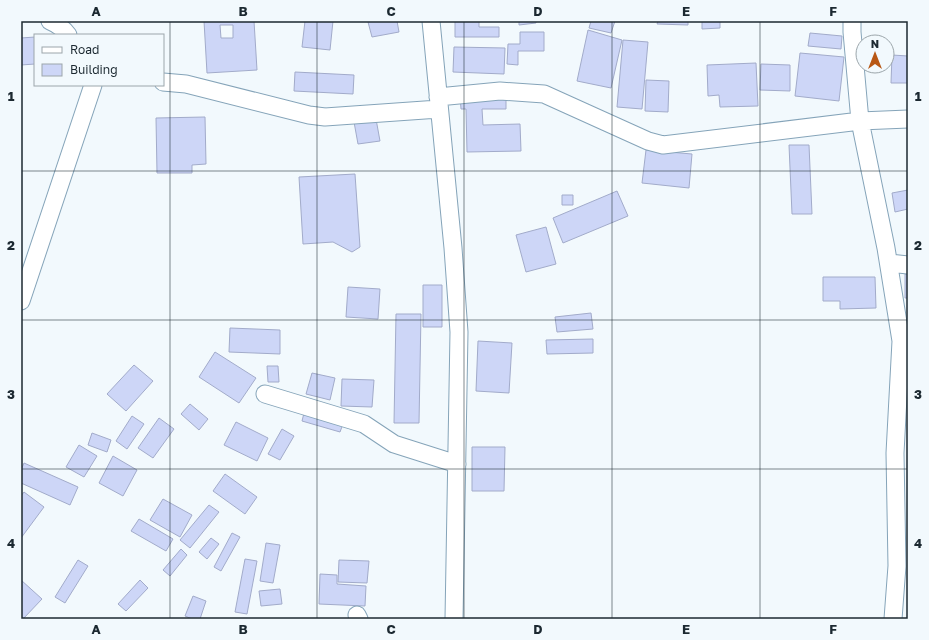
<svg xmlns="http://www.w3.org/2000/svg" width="929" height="640" viewBox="0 0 929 640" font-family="'Golos Text',sans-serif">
<rect width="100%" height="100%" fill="#f2f9fd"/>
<path fill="#cdd6f7" stroke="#a2abca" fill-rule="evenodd" d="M 204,21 L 254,21 L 257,70 L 207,73 ZM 220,25 L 233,25 L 233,38 L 221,38 Z
M 305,21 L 333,21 L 330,50 L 302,47 Z
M 372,21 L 397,21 L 399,32 L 372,37 L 368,22 Z
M 455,21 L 479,21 L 479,27 L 499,27 L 499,37 L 455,37 Z
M 519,21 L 536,21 L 536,23 L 519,25 Z
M 591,21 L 615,21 L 611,33 L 589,28 Z
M 658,21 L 688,21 L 688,25 L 657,24 Z
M 702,21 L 720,21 L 720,28 L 702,29 Z
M 588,30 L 622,40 L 611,88 L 577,81 Z
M 520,32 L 544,32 L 544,51 L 518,51 L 518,65 L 507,64 L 508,44 L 520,44 Z
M 810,33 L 842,36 L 841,49 L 808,46 Z
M 35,37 L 35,64 L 21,65 L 21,38 Z
M 623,40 L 648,42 L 642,109 L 617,107 Z
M 454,47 L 505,48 L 504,74 L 453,72 Z
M 800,53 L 844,57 L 839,101 L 795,96 Z
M 892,55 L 908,56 L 908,83 L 891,83 Z
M 756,63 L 758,106 L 720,107 L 719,95 L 708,96 L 707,65 Z
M 761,64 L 790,65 L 790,91 L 760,90 Z
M 295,72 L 354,75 L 353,94 L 294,91 Z
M 646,80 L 669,81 L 668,112 L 645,111 Z
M 460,96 L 506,96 L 506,109 L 482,109 L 483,125 L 520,124 L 521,151 L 467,152 L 466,109 L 461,109 Z
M 205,117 L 206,164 L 192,165 L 192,173 L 157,173 L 156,118 Z
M 376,119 L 380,141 L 358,144 L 354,122 Z
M 789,145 L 809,145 L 812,214 L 792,214 Z
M 646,150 L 692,154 L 689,188 L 642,183 Z
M 355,174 L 360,247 L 352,252 L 333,242 L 303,244 L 299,177 Z
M 908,190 L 908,209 L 895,212 L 892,193 Z
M 617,191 L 628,216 L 563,243 L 553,218 Z
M 562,195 L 573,195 L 573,205 L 562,205 Z
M 546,227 L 556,264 L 526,272 L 516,235 Z
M 905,274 L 908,274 L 908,298 L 905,298 Z
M 823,277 L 875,277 L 876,308 L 840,309 L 840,301 L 823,301 Z
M 423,285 L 442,285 L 442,327 L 423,327 Z
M 348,287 L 380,289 L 378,319 L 346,317 Z
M 591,313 L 593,329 L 557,332 L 555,317 Z
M 396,314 L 421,314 L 419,423 L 394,423 Z
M 230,328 L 280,330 L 280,354 L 229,352 Z
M 593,339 L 593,353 L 547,354 L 546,340 Z
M 478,341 L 512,343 L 509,393 L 476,391 Z
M 215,352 L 256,378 L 239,403 L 199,377 Z
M 134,365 L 153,381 L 126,411 L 107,394 Z
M 267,366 L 278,366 L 279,382 L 268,382 Z
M 312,373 L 335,378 L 330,400 L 306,394 Z
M 342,379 L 374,380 L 372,407 L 341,406 Z
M 190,404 L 208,419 L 199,430 L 181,414 Z
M 304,413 L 343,424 L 340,432 L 302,421 Z
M 132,416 L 144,424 L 127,449 L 116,441 Z
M 159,418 L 174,429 L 153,458 L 138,448 Z
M 236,422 L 268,438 L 257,461 L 224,445 Z
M 282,429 L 294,436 L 280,460 L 268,454 Z
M 92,433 L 111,440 L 107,452 L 88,445 Z
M 79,445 L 97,456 L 84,477 L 66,467 Z
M 472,447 L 505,447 L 504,491 L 472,491 Z
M 113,456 L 137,470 L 123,496 L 99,483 Z
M 24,463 L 78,487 L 70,505 L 21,483 L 21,470 Z
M 225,474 L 257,497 L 245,514 L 213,491 Z
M 24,492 L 44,507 L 21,538 L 21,496 Z
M 163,499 L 192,515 L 180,537 L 150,520 Z
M 209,505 L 219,512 L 190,548 L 180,540 Z
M 139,519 L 173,539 L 166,551 L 131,531 Z
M 232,533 L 240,537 L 221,571 L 214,567 Z
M 211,538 L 219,544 L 207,559 L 199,552 Z
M 266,543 L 280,545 L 273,583 L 260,581 Z
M 181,549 L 187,555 L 170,576 L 163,570 Z
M 245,559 L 257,561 L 247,614 L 235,612 Z
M 78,560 L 88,566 L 65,603 L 55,597 Z
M 339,560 L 369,561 L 367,583 L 338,582 Z
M 320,574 L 337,575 L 337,584 L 366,586 L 365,606 L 319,604 Z
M 21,580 L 42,599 L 23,619 L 21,619 Z
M 140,580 L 148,588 L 126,611 L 118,604 Z
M 280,589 L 282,604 L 261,606 L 259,591 Z
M 193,596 L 206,601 L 200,619 L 192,619 L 185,616 Z"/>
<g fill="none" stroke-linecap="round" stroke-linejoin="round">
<g stroke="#85a4b9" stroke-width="19">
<path id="street" d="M 50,21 C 57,24 63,28 68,35
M 431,21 L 453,248 L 459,332 L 454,619
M 852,21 L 852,32 L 860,121 L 886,248 L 901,341 L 895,453 L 897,566 L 893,619
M 163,82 L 186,84 L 309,115 L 325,117 L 439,109
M 438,97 L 500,91 L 544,94 L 648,141 L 663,145 L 860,121 L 908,119
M 889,263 L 908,265
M 21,301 L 93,85
M 265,394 L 364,424 L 394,444 L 457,464
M 357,615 L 359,619"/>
</g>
<use href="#street" stroke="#fff" stroke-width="17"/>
</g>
<path fill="none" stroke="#1c2931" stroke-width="1" stroke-opacity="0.55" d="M 170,21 L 170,619M 317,21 L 317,619M 464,21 L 464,619M 612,21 L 612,619M 760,21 L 760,619M 21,171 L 908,171M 21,320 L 908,320M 21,469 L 908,469"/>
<rect width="929" height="640" fill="none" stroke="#f2f9fd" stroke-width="44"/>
<rect x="34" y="34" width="130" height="52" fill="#f2f9fd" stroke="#9ca6ab"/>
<rect x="42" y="47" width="20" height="6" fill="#ffffff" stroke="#9ca6ab"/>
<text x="70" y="54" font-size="12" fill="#1c2931">Road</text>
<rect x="42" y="64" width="20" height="12" fill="#cdd6f7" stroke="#9ca6ab"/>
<text x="70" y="74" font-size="12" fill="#1c2931">Building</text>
<g transform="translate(875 54)"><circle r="19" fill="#f2f9fd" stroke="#9ca6ab"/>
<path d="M0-3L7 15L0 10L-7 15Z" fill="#b85714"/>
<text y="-6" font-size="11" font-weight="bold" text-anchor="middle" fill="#1c2931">N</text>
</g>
<rect x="22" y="22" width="885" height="596" fill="none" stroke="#1c2931" stroke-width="1.5"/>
<g font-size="13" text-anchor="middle" font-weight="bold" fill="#1c2931">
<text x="96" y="16">A</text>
<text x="243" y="16">B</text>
<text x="391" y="16">C</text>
<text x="538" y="16">D</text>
<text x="686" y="16">E</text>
<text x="833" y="16">F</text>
<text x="11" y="101">1</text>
<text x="918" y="101">1</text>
<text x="11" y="250">2</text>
<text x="918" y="250">2</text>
<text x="11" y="399">3</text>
<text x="918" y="399">3</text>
<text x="11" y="548">4</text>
<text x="918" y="548">4</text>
<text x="96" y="634">A</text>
<text x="243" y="634">B</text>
<text x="391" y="634">C</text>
<text x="538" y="634">D</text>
<text x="686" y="634">E</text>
<text x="833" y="634">F</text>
</g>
</svg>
